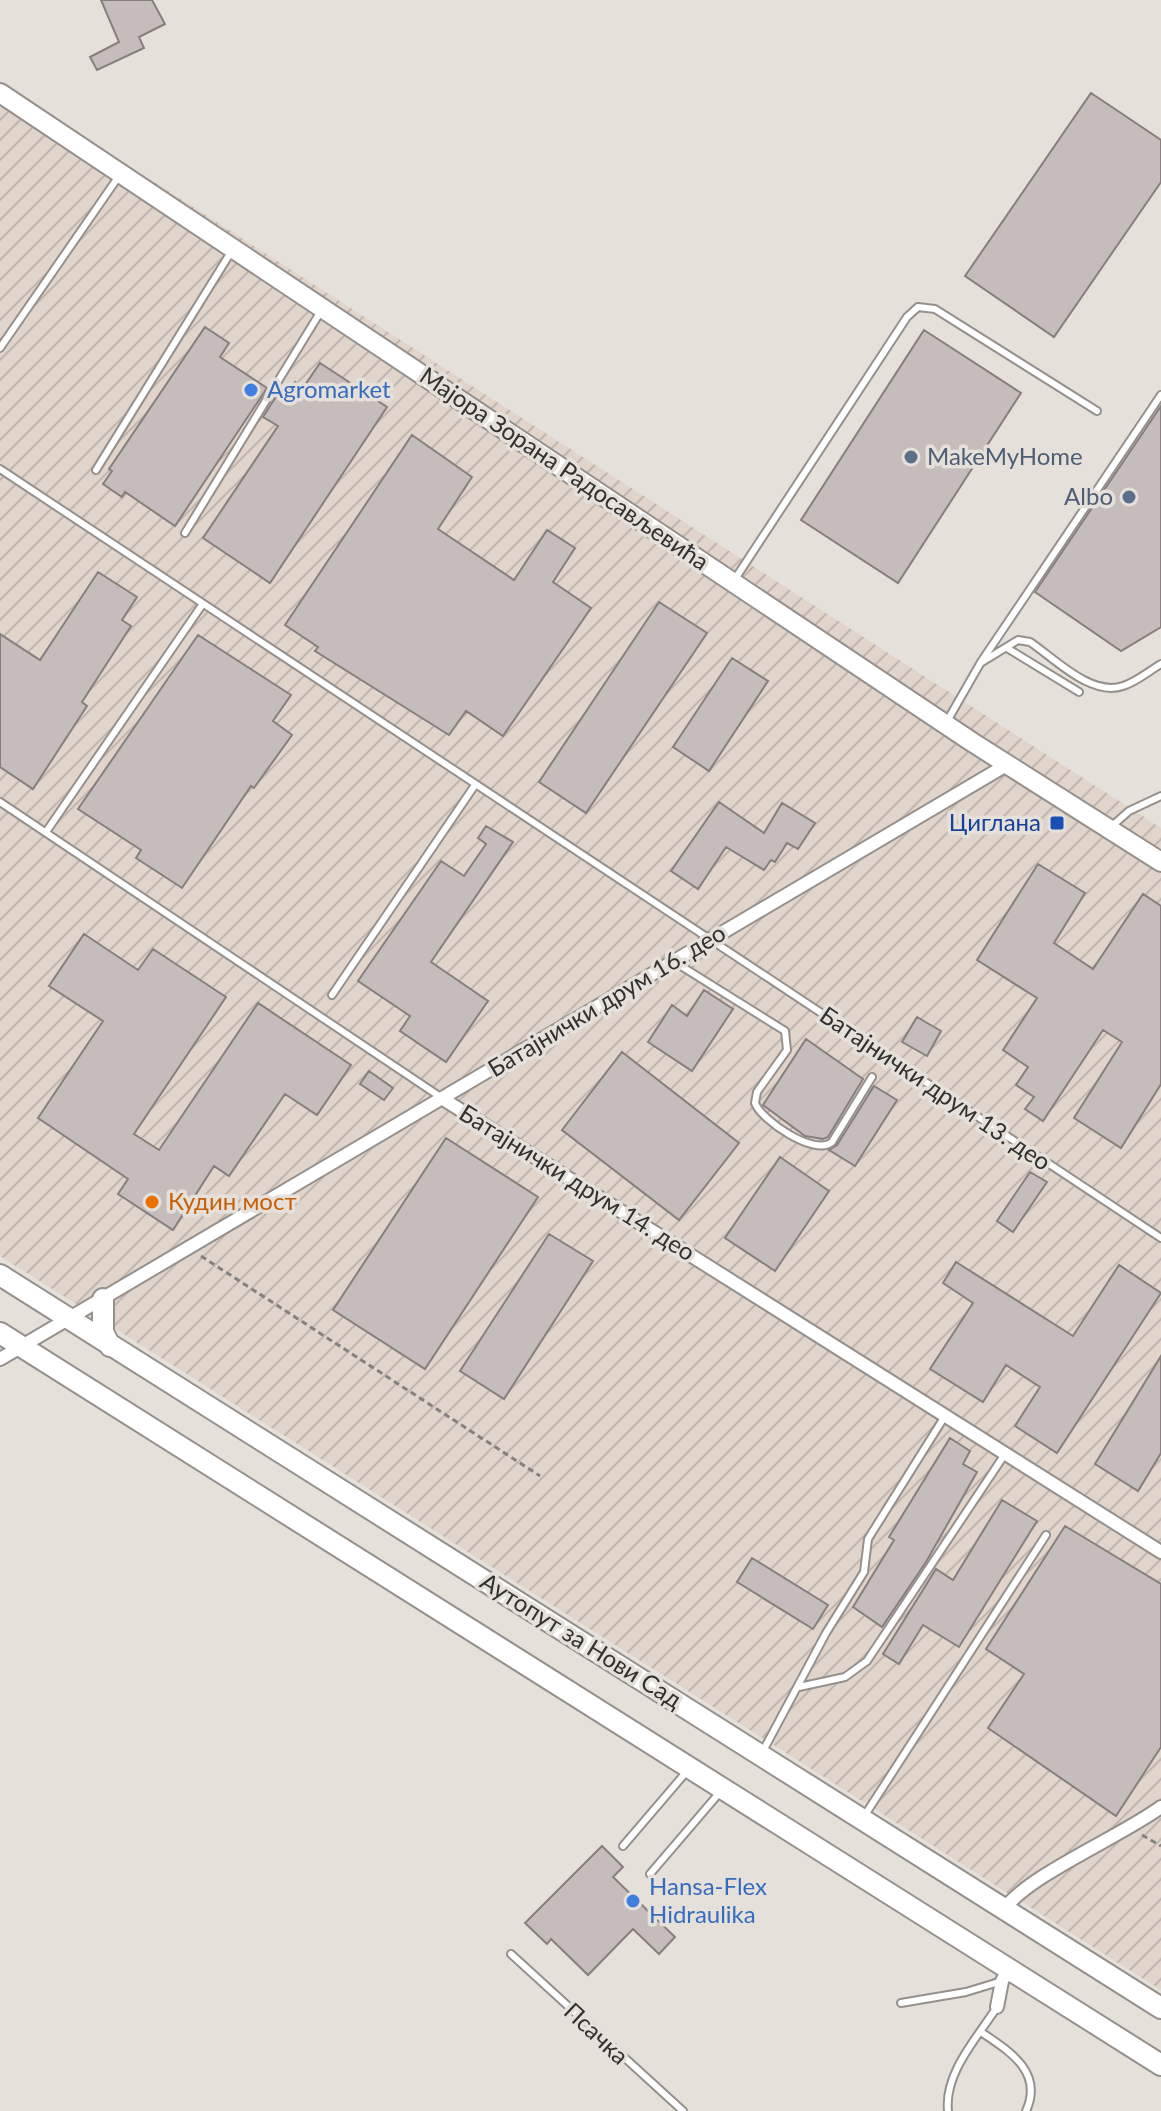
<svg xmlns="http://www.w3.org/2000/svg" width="1161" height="2111" viewBox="0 0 1161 2111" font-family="Lato,sans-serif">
<defs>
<pattern id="industrial-furrows" width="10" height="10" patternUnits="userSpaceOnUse" patternTransform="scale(2)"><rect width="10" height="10" fill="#e1d4cb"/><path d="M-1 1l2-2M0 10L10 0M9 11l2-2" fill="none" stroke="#c2b6af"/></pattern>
</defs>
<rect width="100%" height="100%" fill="#e6e0db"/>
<path fill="url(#industrial-furrows)" d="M 0,83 L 1161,828 L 1161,1990 L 0,1256 Z"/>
<path fill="#c5bdbb" stroke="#877f7d" stroke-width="2" d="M 101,0 L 152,0 L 165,24 L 139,37 L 144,48 L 97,70 L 90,57 L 119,42 Z
M 1091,93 L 1161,140 L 1161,182 L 1054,337 L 965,276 Z
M 205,327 L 229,343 L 220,357 L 267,388 L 175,526 L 125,492 L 122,497 L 103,484 L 112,471 L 109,469 Z
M 924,330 L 1021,393 L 898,583 L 801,520 Z
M 320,363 L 387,407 L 270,583 L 203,538 L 278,426 L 263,417 L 277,395 L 283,399 L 295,382 L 303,388 Z
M 1161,406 L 1161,627 L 1121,651 L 1035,592 Z
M 412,435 L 472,477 L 438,529 L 514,580 L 547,530 L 575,548 L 553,582 L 591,608 L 503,736 L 466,711 L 449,735 L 315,651 L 318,647 L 285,625 Z
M 98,572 L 137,597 L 122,620 L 131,626 L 82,702 L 87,706 L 33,789 L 0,767 L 0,634 L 40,660 Z
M 659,602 L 707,633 L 586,813 L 539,782 Z
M 198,635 L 291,695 L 273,721 L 292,735 L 254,788 L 251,786 L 182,888 L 136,858 L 141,850 L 78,809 Z
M 732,658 L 768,681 L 709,771 L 673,747 Z
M 719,802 L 764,833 L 782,803 L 815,823 L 798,849 L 787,843 L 775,862 L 771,860 L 764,870 L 726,847 L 698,889 L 671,871 Z
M 486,826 L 513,842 L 431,962 L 488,1001 L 446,1062 L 400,1031 L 410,1016 L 358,981 L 441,861 L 464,876 L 486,844 L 478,838 Z
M 1038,864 L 1085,893 L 1054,943 L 1093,969 L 1143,894 L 1161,906 L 1161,1084 L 1121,1148 L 1074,1118 L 1122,1042 L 1103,1030 L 1043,1121 L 1025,1109 L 1034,1097 L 1016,1085 L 1028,1067 L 1003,1050 L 1037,998 L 977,960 Z
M 84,934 L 138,970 L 153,949 L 226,997 L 134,1134 L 159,1150 L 258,1003 L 351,1065 L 317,1115 L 285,1094 L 229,1176 L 214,1166 L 173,1230 L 118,1194 L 128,1179 L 38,1118 L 103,1021 L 49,986 Z
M 704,990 L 733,1009 L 692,1071 L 648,1042 L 672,1005 L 687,1016 Z
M 917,1017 L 941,1031 L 927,1056 L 902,1042 Z
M 806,1039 L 863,1079 L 828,1137 L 823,1139 L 805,1136 L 763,1105 Z
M 622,1052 L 739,1143 L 679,1220 L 562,1130 Z
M 369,1071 L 393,1088 L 384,1100 L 360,1084 Z
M 874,1086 L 897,1100 L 855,1166 L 829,1150 L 837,1145 Z
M 446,1138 L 538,1197 L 425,1369 L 333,1310 Z
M 780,1157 L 829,1191 L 775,1271 L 725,1238 Z
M 1030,1172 L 1047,1182 L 1013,1232 L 997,1221 Z
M 549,1234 L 593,1261 L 504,1399 L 460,1371 Z
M 956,1262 L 1073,1336 L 1119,1265 L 1161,1293 L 1057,1453 L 1015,1426 L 1040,1387 L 1006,1365 L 983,1402 L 930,1369 L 973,1303 L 943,1283 Z
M 1161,1356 L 1161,1453 L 1138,1491 L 1095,1464 Z
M 950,1438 L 970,1451 L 963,1464 L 977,1472 L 926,1562 L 882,1627 L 853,1607 L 894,1540 L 889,1537 Z
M 1002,1500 L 1037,1521 L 959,1647 L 923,1625 L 899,1664 L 883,1654 L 936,1569 L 953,1580 Z
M 1065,1526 L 1161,1584 L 1161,1747 L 1116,1816 L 988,1728 L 1024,1674 L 986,1649 Z
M 752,1558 L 828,1605 L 813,1629 L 737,1582 Z
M 602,1846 L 623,1867 L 613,1877 L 675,1937 L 659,1954 L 633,1929 L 588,1975 L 551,1939 L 547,1944 L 525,1923 Z"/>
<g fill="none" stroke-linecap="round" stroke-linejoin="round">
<g stroke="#96908c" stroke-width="10">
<path id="lane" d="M 0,348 L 119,176
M 0,469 L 1161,1238
M 96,470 L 231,252
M 185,533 L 321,311
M 735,579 L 907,317 L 918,307 L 935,309 L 1097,411
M 1007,648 L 1079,692
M 982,662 L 1018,640 L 1030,642 C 1054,658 1091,697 1123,686 C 1136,682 1149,671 1161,664
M 946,723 L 981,662 L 1161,395
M 0,802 L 442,1098
M 1112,826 L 1129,811 L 1161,796
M 46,832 L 202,605
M 673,961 L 785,1031 L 787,1050 L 757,1092 L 755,1103 C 761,1120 815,1157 832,1142 L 872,1077
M 332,995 L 475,785
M 799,1687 L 845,1677 L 867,1661 L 1005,1454
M 763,1751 L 826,1633 L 864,1572 L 868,1539 L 945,1416
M 863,1818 L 1046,1535
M 623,1846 L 688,1770
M 650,1874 L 721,1791
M 511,1954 L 683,2111
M 901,2003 L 966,1992 L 1002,1981
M 981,2032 C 1009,2051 1044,2072 1026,2111
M 948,2111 C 944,2073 977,2038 997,2007"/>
</g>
<g stroke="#96908c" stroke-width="16">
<path id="street" d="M 443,1099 L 1161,1552
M 0,1359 L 1008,764
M 1005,1908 C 1031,1874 1120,1837 1161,1807
M 997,2007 L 1002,1981 L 1009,1968"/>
</g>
<g stroke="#96908c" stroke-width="22">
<path id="secondary" d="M 0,93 L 972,742 L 1161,862"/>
</g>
<g stroke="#96908c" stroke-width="24">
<path id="primary" d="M 0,1275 L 1161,2008
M 103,1299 L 103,1332 L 110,1346
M 0,1333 L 1161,2065"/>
</g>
<path stroke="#85817e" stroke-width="3" stroke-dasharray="6 4" stroke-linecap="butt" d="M 201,1256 L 540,1476
M 1142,1835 L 1161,1846"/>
<use href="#lane" stroke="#fff" stroke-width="6"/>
<use href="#street" stroke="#fff" stroke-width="12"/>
<use href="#secondary" stroke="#fff" stroke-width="18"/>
<use href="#primary" stroke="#fff" stroke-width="20"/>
</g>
<g fill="#3f7fe0" stroke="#e6e0db" stroke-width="3">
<circle cx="251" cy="390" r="8"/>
<circle cx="633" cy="1901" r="8"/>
</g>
<g fill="#5c6f8a" stroke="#e6e0db" stroke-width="3">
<circle cx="911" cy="457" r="8"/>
<circle cx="1129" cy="497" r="8"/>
</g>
<rect fill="#1a4fb4" stroke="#e6e0db" stroke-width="3" x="1049" y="815" width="16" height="16" rx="4"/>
<circle fill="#e8710a" stroke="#e6e0db" stroke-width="3" cx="152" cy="1202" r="8"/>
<g text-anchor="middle" stroke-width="7" stroke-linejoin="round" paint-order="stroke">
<g font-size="24" fill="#366cbe" stroke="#e6e0db" text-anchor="start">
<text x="267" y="398">Agromarket</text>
<text x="649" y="1895">Hansa-Flex<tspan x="649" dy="28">Hidraulika</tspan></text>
</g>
<g font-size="24" fill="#4e5e75" stroke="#e6e0db" text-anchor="start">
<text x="927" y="465">MakeMyHome</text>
<text x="1113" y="505" text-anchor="end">Albo</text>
</g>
<g font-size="24" fill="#33312f" stroke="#e6e0db">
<text transform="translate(564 469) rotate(34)" y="8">Мајора Зорана Радосављевића</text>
<text transform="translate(607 1001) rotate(-31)" y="8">Батајнички друм 16. део</text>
<text transform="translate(935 1089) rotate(34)" y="8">Батајнички друм 13. део</text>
<text transform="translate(577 1183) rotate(32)" y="8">Батајнички друм 14. део</text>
<text transform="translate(581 1641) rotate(32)" y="8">Аутопут за Нови Сад</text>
<text transform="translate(596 2034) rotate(43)" y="8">Псачка</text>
</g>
<g font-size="24" fill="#164399" stroke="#e6e0db" text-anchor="end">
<text x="1041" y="831">Циглана</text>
</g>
<g font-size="24" fill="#c56008" stroke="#e6e0db" text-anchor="start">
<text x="168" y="1210">Кудин мост</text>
</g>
</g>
</svg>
